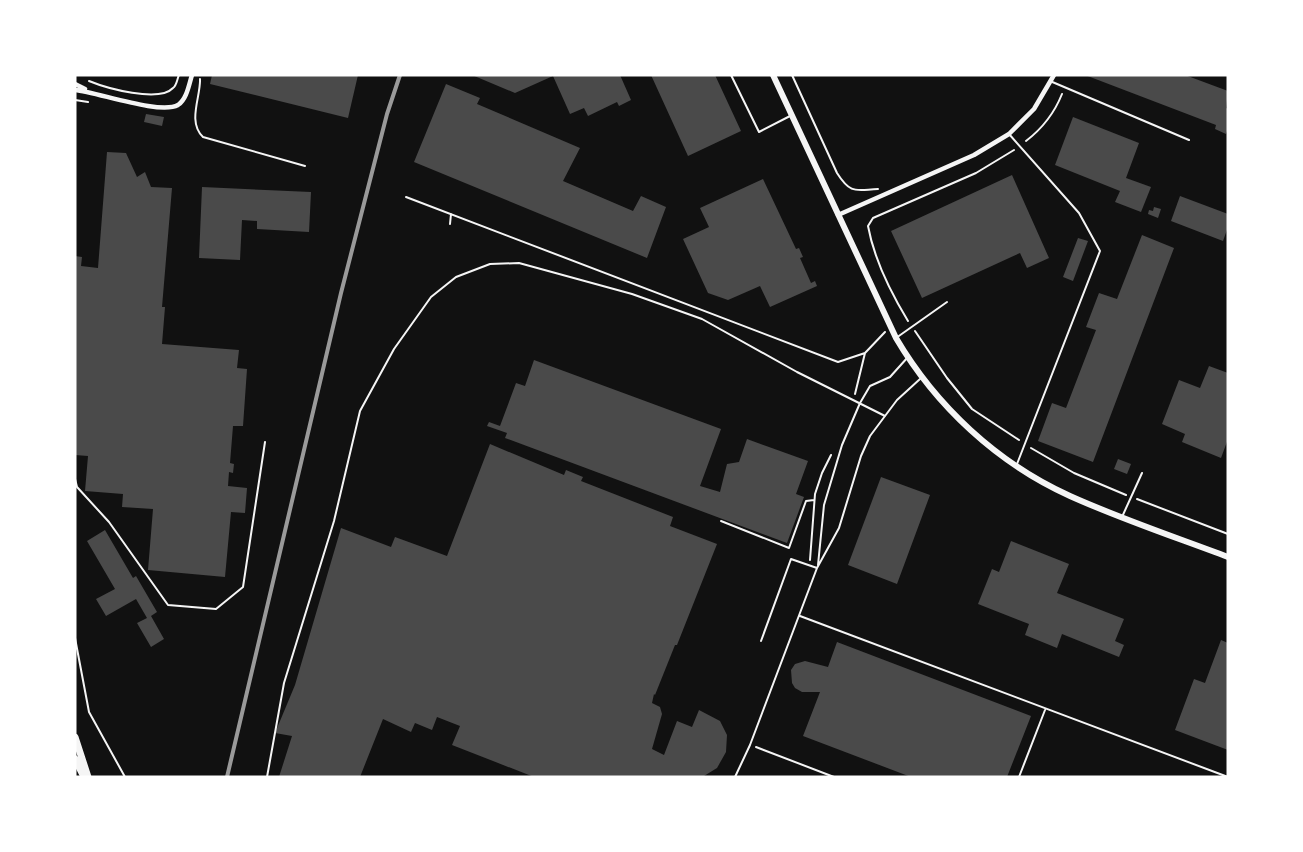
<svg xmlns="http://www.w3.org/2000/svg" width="1303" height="852" viewBox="0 0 1303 852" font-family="'IBM Plex Sans',sans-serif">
<rect width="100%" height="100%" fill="#111"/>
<path fill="#4a4a4a" d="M 212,75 L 358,75 L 348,118 L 210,84 Z
M 472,75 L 620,75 L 631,100 L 619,106 L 617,102 L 588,116 L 584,108 L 570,114 L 553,76 L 515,93 Z
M 651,75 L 715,75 L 741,131 L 688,156 Z
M 1085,75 L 1185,75 L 1228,91 L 1226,108 L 1228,109 L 1228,128 L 1226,134 L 1215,129 L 1216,125 Z
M 446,84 L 480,98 L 477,104 L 580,148 L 563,181 L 633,211 L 641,196 L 666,207 L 647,258 L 414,162 Z
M 146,114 L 164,117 L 162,126 L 144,122 Z
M 1073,117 L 1139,143 L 1126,178 L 1151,187 L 1141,212 L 1115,202 L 1120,191 L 1055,165 Z
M 107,152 L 126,153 L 137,177 L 145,172 L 151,187 L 172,188 L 162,307 L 165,307 L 162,344 L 239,350 L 237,368 L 247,369 L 243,426 L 233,426 L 230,463 L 234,464 L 233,473 L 229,472 L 228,486 L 247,488 L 245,513 L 231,512 L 225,577 L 148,570 L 153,509 L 122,507 L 123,494 L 85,491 L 88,456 L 75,455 L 75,256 L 82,257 L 81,266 L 98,268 Z
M 1012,175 L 1049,258 L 1027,268 L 1020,253 L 922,298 L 891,231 Z
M 763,179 L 796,249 L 799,248 L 803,257 L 800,258 L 811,283 L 815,281 L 817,286 L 770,307 L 760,286 L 728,300 L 708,293 L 683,239 L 709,227 L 700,208 Z
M 202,187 L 311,192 L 309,232 L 257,229 L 257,221 L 242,220 L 240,260 L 199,258 Z
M 1180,196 L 1228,214 L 1228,227 L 1223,241 L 1171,221 Z
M 1154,207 L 1161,209 L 1158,218 L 1148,214 L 1149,210 L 1153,211 Z
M 1142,235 L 1174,248 L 1093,462 L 1038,441 L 1052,403 L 1066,408 L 1096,330 L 1086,327 L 1099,293 L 1117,299 Z
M 1078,238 L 1088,241 L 1073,281 L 1063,277 Z
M 534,360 L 721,429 L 700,486 L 720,492 L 727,464 L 739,462 L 747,439 L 808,461 L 796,494 L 804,497 L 787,543 L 505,438 L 507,433 L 487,426 L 489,422 L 500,426 L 516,383 L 525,386 Z
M 1209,366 L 1228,373 L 1228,439 L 1221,458 L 1182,442 L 1185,434 L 1162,424 L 1179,380 L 1200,388 Z
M 490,444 L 564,475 L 566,470 L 583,477 L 581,481 L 673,517 L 670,526 L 717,544 L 677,645 L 675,645 L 655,695 L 654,694 L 652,703 L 660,707 L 662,714 L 652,749 L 664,755 L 677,721 L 692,727 L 699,710 L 720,721 L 727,735 L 726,752 L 717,768 L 704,776 L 686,777 L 534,777 L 452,745 L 460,726 L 437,717 L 432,730 L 415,723 L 411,732 L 383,719 L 360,777 L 279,777 L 292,736 L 275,733 L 295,685 L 341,528 L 391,547 L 395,537 L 447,556 Z
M 1118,459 L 1131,464 L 1127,474 L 1114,469 Z
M 881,477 L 930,495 L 897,584 L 848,565 Z
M 105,530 L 133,578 L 136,576 L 157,612 L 151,616 L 164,639 L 151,647 L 137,623 L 147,618 L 136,599 L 106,616 L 96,599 L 115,589 L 87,541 Z
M 1011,541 L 1069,564 L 1057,593 L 1124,619 L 1115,641 L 1124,645 L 1119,657 L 1062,634 L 1057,648 L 1025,635 L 1029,624 L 978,604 L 992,569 L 999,572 Z
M 1221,640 L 1228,643 L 1228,750 L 1175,730 L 1194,679 L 1205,683 Z
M 837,642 L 1031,716 L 1007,777 L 911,777 L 803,736 L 820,692 L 802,692 L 795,688 L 792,683 L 791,670 L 795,664 L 805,661 L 828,667 Z"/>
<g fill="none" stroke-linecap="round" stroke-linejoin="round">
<path stroke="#f5f5f5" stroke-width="2" d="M 792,75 L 837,173 C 851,195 856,190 878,189
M 200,79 C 201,96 187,122 203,137 L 305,166
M 89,81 C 106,88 159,103 173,88 C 177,85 177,79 179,75
M 75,100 L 88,102
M 1026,141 C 1043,128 1054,114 1062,94
M 406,197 L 838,362 L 865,353 L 885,332
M 450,224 L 451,214
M 908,321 C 891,293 874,259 868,226 L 873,218 L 976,173 L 1014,150
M 915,331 L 947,378 L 972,409 L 1019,440
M 855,394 L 865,353
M 1031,448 L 1074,473 L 1126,495
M 1137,499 L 1228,534
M 721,521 L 789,548 L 806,501 L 814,500
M 810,560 L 815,494 L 822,473 L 831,455
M 75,638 L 89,712 L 125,777
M 756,747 L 834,777"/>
<path stroke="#f5f5f5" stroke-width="2" d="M 731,75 L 759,132 L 792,115
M 1050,81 L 1189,140
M 1009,134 L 1079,213 L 1100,251 L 1017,464
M 896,338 L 947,302
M 75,479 L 77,487 L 109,522 L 168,605 L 216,609 L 243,587 L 265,442
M 1122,517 L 1142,473
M 818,565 L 824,505 L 842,445 L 860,403 L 870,386 L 890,377 L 908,357
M 800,616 L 1228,777
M 761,641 L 791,559 L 817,568
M 267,777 L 284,683 L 334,521 L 360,411 L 394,349 L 431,297 L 456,277 L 490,264 L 519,263 L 632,294 L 702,319 L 797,372 L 885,416
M 735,777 L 750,745 L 817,568 L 839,528 L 861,456 L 870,436 L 897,400 L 920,379
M 1019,777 L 1045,710"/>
<path stroke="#f5f5f5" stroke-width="4.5" d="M 75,84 L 85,89
M 75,90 C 97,92 160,115 178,105 C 187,99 189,84 192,75
M 838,215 L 974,155 L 1009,134 L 1034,109 L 1054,75"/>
<path stroke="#f5f5f5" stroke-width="6" d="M 773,75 L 896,338 C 936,406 997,463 1070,496 C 1121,519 1175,537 1228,557"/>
<path stroke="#f5f5f5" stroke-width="7" d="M 75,737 L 88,777
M 75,759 L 84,777"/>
<path stroke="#9a9a9a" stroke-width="4" d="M 227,777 L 341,293 L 387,114 L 400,75"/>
</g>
<rect width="1303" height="852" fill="none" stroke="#ffffff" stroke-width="153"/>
</svg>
